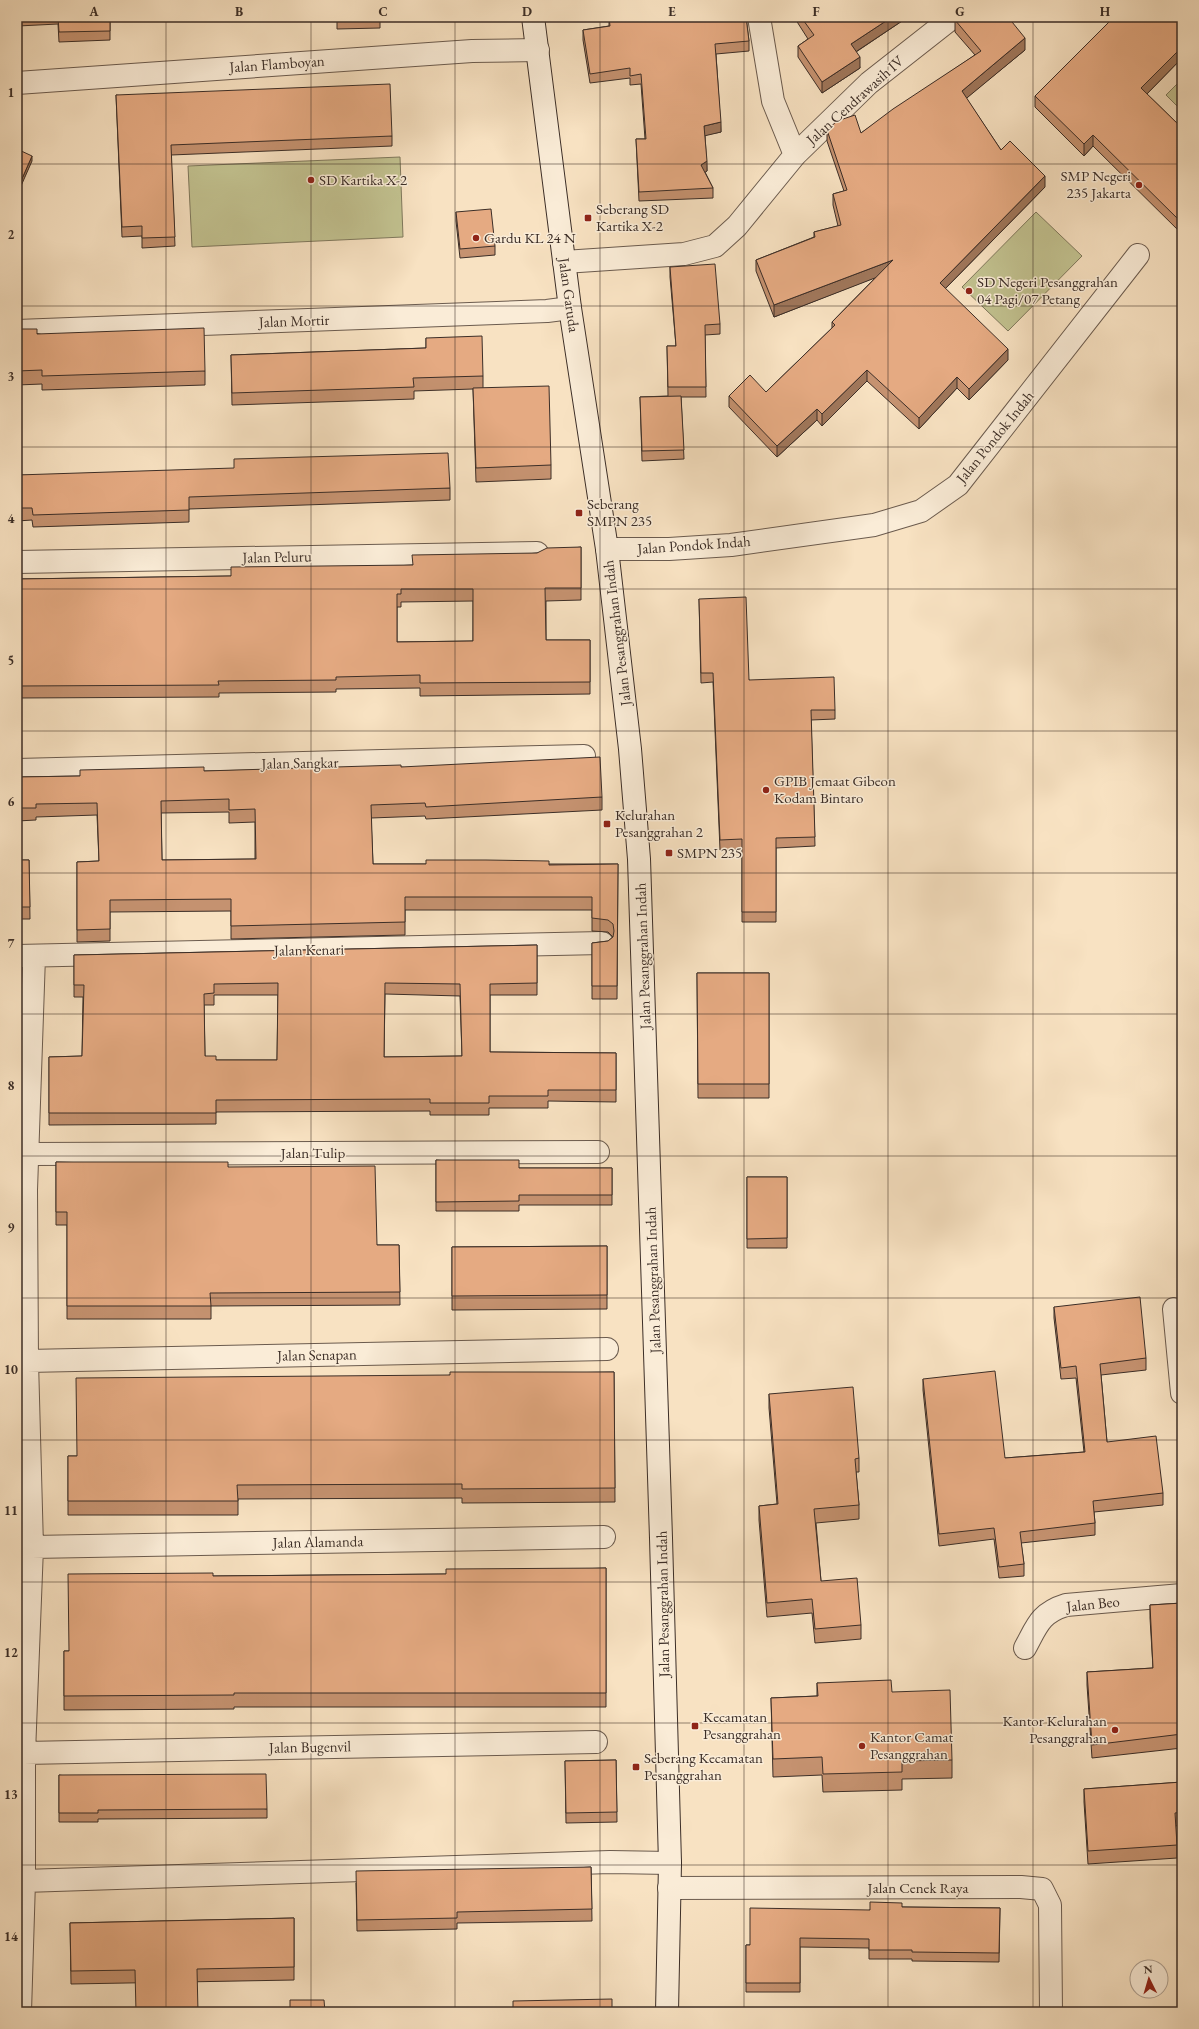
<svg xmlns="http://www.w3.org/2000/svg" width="1199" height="2029" viewBox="0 0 1199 2029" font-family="'EB Garamond',serif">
<rect width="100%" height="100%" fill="#f8e2c2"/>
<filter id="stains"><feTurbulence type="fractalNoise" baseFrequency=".005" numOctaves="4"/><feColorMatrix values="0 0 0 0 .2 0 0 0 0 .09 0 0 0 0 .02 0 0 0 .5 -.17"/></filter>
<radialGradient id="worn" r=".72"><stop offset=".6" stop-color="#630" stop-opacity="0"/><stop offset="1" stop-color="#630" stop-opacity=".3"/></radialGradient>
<path fill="#c2c290" stroke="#7f785c" d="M 1182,79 L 1182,111 L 1166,95 Z
M 400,157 L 403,237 L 192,247 L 188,166 Z
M 1036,212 L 1082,256 L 1008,331 L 962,287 Z"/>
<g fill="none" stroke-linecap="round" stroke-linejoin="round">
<g stroke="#6b5b4e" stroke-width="24">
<path id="street" d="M 759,17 L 773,101 L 795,155
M 17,83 L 472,51 L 538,50
M 564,262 L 684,254 L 715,246 L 737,226 L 795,155 L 869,83 L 953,17
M 17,331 L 547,311 L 570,308
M 607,549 L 669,549 L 731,545 L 874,525 L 921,511 L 958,485 L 1138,255
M 17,562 L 537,553
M 17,770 L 584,756
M 17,956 L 602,943
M 29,1154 L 598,1152
M 1174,1309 L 1182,1393
M 27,1361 L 607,1349
M 32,1547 L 604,1537
M 1025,1648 C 1037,1626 1040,1613 1066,1605 L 1182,1595
M 24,1753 L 596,1742
M 24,1881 L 610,1862 L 670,1863
M 669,1888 L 1021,1887 L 1042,1889 L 1050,1905 L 1051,2012
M 20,2012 L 24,1881 L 24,1753 L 32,1547 L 27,1361 L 26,1190 L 34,956"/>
</g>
<g stroke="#3c2e27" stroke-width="24">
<path id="secondary" d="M 533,17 L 570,308 L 607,549 L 630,749 L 639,859 L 661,1538 L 670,1863 L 667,2012"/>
</g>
<use href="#street" stroke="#faecd7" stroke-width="22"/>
<use href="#secondary" stroke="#faecd7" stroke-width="22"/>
</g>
<path fill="#c59270" stroke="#3c2e27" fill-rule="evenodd" d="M 18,17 L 110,17 L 110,40 L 59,42 L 58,24 L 18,26 Z
M 337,17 L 380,17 L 380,28 L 337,29 Z
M 609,17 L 746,17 L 749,41 L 749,51 L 716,54 L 721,132 L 705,135 L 707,171 L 705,172 L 713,188 L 713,198 L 639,201 L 636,139 L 645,139 L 641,84 L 630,85 L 630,78 L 590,83 L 583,40 L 583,30 L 609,26 Z
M 794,17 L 908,17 L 856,52 L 860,68 L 822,93 L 798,57 L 798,46 L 808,39 Z
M 1182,17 L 1182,58 L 1147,94 L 1182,128 L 1182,234 L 1093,146 L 1084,156 L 1035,107 L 1035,96 Z
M 955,20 L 1025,50 L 966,98 L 1001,150 L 1045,187 L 945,289 L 1008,360 L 969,400 L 957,388 L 919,429 L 867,381 L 822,426 L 817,420 L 777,457 L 729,407 L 729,396 L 766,392 L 832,328 L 832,322 L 876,277 L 774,317 L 756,271 L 756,260 L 814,237 L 814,232 L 838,226 L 833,205 L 833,194 L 844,191 L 827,141 L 827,130 L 861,133 L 975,55 L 955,32 Z
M 116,95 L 392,136 L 392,146 L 171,155 L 175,246 L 142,248 L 142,236 L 122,237 Z
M 456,212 L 495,246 L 495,255 L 460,258 L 456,221 Z
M 670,267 L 720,324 L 720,334 L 705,335 L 706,397 L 681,397 L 684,459 L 642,461 L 640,397 L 668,396 L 667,346 L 676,346 L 670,277 Z
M 17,329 L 205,371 L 205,385 L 42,390 L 42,384 L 17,385 Z
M 426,338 L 483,376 L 483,388 L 551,465 L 551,479 L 476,482 L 473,389 L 414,391 L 414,399 L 232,405 L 231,355 L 426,348 Z
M 17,475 L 450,488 L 450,500 L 189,509 L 189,522 L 33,527 L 32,520 L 17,521 Z
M 581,547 L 581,600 L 546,601 L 546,640 L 590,640 L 590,694 L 420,696 L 420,688 L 336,689 L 336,692 L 219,693 L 219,697 L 17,698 L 17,579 L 231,576 L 412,565 L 537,553 ZM 473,601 L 473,641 L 397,642 L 397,607 L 401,607 L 401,602 Z
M 699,599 L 749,680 L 835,710 L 835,719 L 811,720 L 815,846 L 776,848 L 776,922 L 742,922 L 742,849 L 720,850 L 713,682 L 701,683 Z
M 401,767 L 602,797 L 602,810 L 426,819 L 425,816 L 371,818 L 373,864 L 618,864 L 617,999 L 592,999 L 592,943 L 608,941 L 613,937 L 608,932 L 592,931 L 592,910 L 405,910 L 405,935 L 231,939 L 231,911 L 110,912 L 110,941 L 77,942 L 77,862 L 99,861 L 97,815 L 36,817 L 36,820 L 17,821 L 17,777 L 80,776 L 204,771 ZM 229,812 L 229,823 L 255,822 L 255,859 L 162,860 L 161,813 Z
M 17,860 L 29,860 L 30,919 L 17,919 Z
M 537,945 L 537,995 L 490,995 L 490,1052 L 616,1053 L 616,1102 L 548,1101 L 548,1108 L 489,1108 L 489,1115 L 430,1115 L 430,1111 L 216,1112 L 216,1124 L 49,1125 L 49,1057 L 82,1056 L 83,997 L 74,997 L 74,955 ZM 385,994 L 460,996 L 462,1056 L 384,1057 ZM 214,995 L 278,995 L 277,1060 L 216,1060 L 205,1056 L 204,1005 L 214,1005 Z
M 697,973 L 769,973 L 769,1098 L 698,1098 Z
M 436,1160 L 519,1168 L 612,1168 L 612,1205 L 519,1205 L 519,1211 L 436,1211 Z
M 56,1162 L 228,1167 L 377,1245 L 399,1245 L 400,1305 L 211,1306 L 211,1319 L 67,1319 L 67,1225 L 56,1225 Z
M 747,1177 L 787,1177 L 787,1248 L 747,1248 Z
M 607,1246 L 607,1309 L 452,1310 L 452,1247 Z
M 1054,1307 L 1146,1358 L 1146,1370 L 1101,1375 L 1107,1442 L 1163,1493 L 1163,1505 L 1094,1512 L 1095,1523 L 1095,1535 L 1021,1543 L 1024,1564 L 1024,1576 L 999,1578 L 994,1539 L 939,1546 L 923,1390 L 923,1379 L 1005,1458 L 1084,1452 L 1076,1378 L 1061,1379 L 1054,1318 Z
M 614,1372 L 615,1502 L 462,1503 L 462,1498 L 238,1499 L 238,1515 L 68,1515 L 68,1456 L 77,1456 L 450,1375 Z
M 769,1394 L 859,1458 L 859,1472 L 856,1472 L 859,1505 L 859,1519 L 816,1523 L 821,1581 L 861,1625 L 861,1639 L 815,1643 L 812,1613 L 767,1617 L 759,1520 L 759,1506 L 777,1504 L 769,1408 Z
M 606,1568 L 606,1707 L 234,1707 L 234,1709 L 64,1710 L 64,1651 L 69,1651 L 213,1576 L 446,1574 Z
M 1182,1603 L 1182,1748 L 1092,1758 L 1087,1685 L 1087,1672 L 1153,1668 L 1150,1618 L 1150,1605 Z
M 817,1683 L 892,1692 L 952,1760 L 952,1778 L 902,1779 L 902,1790 L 823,1792 L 822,1775 L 773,1777 L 771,1698 L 817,1696 Z
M 616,1760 L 617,1822 L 566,1823 L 565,1761 Z
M 59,1775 L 267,1809 L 267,1818 L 98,1819 L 98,1822 L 59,1822 Z
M 1182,1782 L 1182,1825 L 1175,1826 L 1177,1845 L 1177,1858 L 1088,1864 L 1084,1802 L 1084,1789 Z
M 591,1867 L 592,1921 L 457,1923 L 457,1929 L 357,1931 L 356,1883 Z
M 902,1907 L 1000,1908 L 999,1962 L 912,1961 L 912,1959 L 869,1959 L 869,1948 L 800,1947 L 800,1992 L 746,1992 L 746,1945 L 750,1945 L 870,1910 Z
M 294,1918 L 294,1980 L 71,1984 L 70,1923 Z"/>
<path fill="#a0775b" stroke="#3c2e27" d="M 892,17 L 908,17 L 851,55 L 851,44 Z
M 1025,38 L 1025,50 L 962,102 L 962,91 Z
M 1182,47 L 1182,58 L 1141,100 L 1141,88 Z
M 860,57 L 860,68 L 822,93 L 822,82 Z
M 721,122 L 721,132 L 704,136 L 704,126 Z
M 1093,135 L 1093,146 L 1084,156 L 1084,144 Z
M 32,156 L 32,161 L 17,195 L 17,190 Z
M 707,161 L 707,171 L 701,175 L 701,165 Z
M 1045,176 L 1045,187 L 940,294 L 940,283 Z
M 893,260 L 893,271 L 774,317 L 774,305 Z
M 1008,349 L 1008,360 L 969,400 L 969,389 Z
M 867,370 L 867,381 L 822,426 L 822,414 Z
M 957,377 L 957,388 L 919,429 L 919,418 Z
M 817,409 L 817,420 L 777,457 L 777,446 Z"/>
<path fill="#e5aa82" stroke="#3c2e27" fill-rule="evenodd" d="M 58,17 L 110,17 L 110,31 L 59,32 Z
M 337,17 L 380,17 L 380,19 L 337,20 Z
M 609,17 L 746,17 L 749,41 L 715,44 L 721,122 L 704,126 L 707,161 L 701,165 L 713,188 L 639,192 L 636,139 L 646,139 L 641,74 L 630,76 L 630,68 L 590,74 L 583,30 L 610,26 Z
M 801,17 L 892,17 L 851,44 L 860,57 L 822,82 L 798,46 L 814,35 Z
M 958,17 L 1008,17 L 1025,38 L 962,91 L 1001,150 L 1010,141 L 1045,176 L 940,283 L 1008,349 L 969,389 L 957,377 L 919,418 L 867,370 L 822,414 L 817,409 L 777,446 L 729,396 L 750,375 L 766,392 L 835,325 L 832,322 L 893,260 L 774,305 L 756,260 L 815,237 L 814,232 L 841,225 L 833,194 L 847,190 L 827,130 L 837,121 L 855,115 L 861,133 L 893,109 L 981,51 L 955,20 Z
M 1114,17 L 1182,17 L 1182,47 L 1141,88 L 1182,128 L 1182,223 L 1093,135 L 1084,144 L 1035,96 Z
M 390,84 L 392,136 L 171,145 L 175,237 L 142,238 L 142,226 L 122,227 L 116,95 Z
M 17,149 L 32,156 L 17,190 Z
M 491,209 L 495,246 L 460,249 L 456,212 Z
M 715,264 L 720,324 L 705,325 L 706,387 L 668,387 L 667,346 L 676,346 L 670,267 Z
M 204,328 L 205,371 L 42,376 L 42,370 L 17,371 L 17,329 L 37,329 L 37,334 Z
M 482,336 L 483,376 L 413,378 L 414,387 L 232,393 L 231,355 L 426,348 L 426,338 Z
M 549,386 L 551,465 L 476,468 L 473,388 Z
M 681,396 L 684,450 L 642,451 L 640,397 Z
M 448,453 L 450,488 L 189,497 L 189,510 L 33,515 L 32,508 L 17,508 L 17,475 L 234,468 L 234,459 Z
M 581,547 L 581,588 L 545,588 L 546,640 L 590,640 L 590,682 L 420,683 L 420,675 L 336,677 L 336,680 L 218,681 L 219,685 L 17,686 L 17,579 L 231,576 L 231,567 L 413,565 L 412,555 L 537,553 L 547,548 ZM 401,589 L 473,589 L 473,641 L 397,642 L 397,594 L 401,594 Z
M 746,597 L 749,680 L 834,677 L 835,710 L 811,710 L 815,837 L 776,838 L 776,912 L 742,912 L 742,839 L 720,840 L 713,673 L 701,673 L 699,599 Z
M 600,757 L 602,797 L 426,807 L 425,803 L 371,805 L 373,864 L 426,864 L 426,860 L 486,860 L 549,861 L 549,865 L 618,864 L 617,986 L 592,986 L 592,943 L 608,941 L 613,937 L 614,931 L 613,924 L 608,920 L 592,918 L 592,897 L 405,897 L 405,922 L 231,926 L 231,899 L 110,900 L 110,929 L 77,930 L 77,862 L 99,861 L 97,803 L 36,804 L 36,808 L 17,808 L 17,777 L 80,776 L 80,770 L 204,767 L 204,771 L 401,765 L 401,767 ZM 229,799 L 229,810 L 255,809 L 256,859 L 162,860 L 161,801 Z
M 17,860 L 29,860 L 30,907 L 17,907 Z
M 537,945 L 537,983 L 490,984 L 490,1052 L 616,1053 L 616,1090 L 548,1090 L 548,1096 L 489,1096 L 489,1103 L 430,1103 L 430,1099 L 216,1100 L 216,1113 L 49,1113 L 49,1057 L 82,1056 L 84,985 L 74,985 L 74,955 ZM 278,983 L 277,1060 L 216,1060 L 216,1056 L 205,1056 L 204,994 L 214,993 L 214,984 ZM 385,983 L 460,984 L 462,1056 L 384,1057 Z
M 697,973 L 769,973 L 769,1084 L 698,1084 Z
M 436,1160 L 519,1160 L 519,1168 L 612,1168 L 612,1195 L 519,1195 L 519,1201 L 436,1202 Z
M 56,1162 L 228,1162 L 228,1167 L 375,1166 L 377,1245 L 399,1245 L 400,1292 L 210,1293 L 211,1306 L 67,1306 L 67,1212 L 56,1212 Z
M 747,1177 L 787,1177 L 787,1238 L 747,1239 Z
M 607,1246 L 607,1295 L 452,1296 L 452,1247 Z
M 1140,1297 L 1146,1358 L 1100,1364 L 1107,1442 L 1156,1436 L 1163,1493 L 1093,1501 L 1095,1523 L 1020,1532 L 1024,1564 L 999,1567 L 994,1528 L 939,1534 L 923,1379 L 995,1371 L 1005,1458 L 1085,1452 L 1076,1366 L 1061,1368 L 1054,1307 Z
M 450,1372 L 614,1372 L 615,1488 L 462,1489 L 462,1484 L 237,1485 L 238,1501 L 68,1501 L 68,1456 L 77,1456 L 76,1378 L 450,1375 Z
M 853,1387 L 859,1458 L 855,1459 L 859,1505 L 814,1509 L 821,1581 L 857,1578 L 861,1625 L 815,1629 L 812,1599 L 767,1603 L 759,1506 L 778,1504 L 769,1394 Z
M 606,1568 L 606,1693 L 234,1693 L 234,1695 L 64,1696 L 64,1651 L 69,1651 L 68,1574 L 213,1573 L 213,1576 L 446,1574 L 446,1569 Z
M 1182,1603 L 1182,1734 L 1092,1745 L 1087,1672 L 1153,1668 L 1150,1605 Z
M 891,1680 L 892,1692 L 950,1690 L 952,1760 L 902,1761 L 902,1772 L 823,1774 L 822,1757 L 773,1759 L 771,1698 L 818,1696 L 817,1683 Z
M 616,1760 L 617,1812 L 566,1813 L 565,1761 Z
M 266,1774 L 267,1809 L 98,1810 L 98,1813 L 59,1813 L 59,1775 Z
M 1182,1782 L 1182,1812 L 1175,1813 L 1177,1845 L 1088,1851 L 1084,1789 Z
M 591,1867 L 592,1909 L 457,1912 L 457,1918 L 357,1920 L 356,1871 Z
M 870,1902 L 902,1903 L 902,1907 L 1000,1908 L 999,1953 L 912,1952 L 912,1950 L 869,1950 L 869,1939 L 800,1938 L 800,1983 L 746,1983 L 746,1945 L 750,1945 L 750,1908 L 870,1910 Z
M 294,1918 L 294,1967 L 197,1969 L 198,2012 L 136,2012 L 135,1970 L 71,1971 L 70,1923 Z
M 612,1999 L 612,2012 L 513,2012 L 513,2001 Z
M 290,2000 L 324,2000 L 325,2012 L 290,2012 Z"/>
<path fill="none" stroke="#3c2e27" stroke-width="1" stroke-opacity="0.55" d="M 166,17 L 166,2012M 311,17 L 311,2012M 455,17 L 455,2012M 600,17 L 600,2012M 744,17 L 744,2012M 888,17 L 888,2012M 1033,17 L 1033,2012M 17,164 L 1182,164M 17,306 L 1182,306M 17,447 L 1182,447M 17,589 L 1182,589M 17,731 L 1182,731M 17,873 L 1182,873M 17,1014 L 1182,1014M 17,1156 L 1182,1156M 17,1298 L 1182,1298M 17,1440 L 1182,1440M 17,1582 L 1182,1582M 17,1723 L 1182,1723M 17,1865 L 1182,1865"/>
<g fill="#8f2418" stroke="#faecd7" stroke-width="1.5">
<circle cx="311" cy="180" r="4"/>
<circle cx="1139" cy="185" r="4"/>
<rect x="584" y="214" width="8" height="8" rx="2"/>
<circle cx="476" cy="238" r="4"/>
<circle cx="969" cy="291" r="4"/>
<rect x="575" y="509" width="8" height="8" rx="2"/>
<circle cx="766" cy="790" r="4"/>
<rect x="603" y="820" width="8" height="8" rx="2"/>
<rect x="665" y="849" width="8" height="8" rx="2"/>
<rect x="691" y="1722" width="8" height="8" rx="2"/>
<circle cx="1115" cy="1730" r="4"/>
<circle cx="862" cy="1746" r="4"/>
<rect x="632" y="1763" width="8" height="8" rx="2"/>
</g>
<g text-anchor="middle" stroke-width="3" stroke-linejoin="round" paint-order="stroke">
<g font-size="15" fill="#3c2e27" stroke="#faecd7">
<text transform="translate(277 64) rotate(-4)" y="5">Jalan Flamboyan</text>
<text transform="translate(855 100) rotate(-42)" y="5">Jalan Cendrawasih IV</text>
<text transform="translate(569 295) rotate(82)" y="5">Jalan Garuda</text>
<text transform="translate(294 321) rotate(-2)" y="5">Jalan Mortir</text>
<text transform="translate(995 437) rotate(-51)" y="5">Jalan Pondok Indah</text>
<text transform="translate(694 545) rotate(-4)" y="5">Jalan Pondok Indah</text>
<text transform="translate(277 557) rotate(-1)" y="5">Jalan Peluru</text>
<text transform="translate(617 633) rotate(-97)" y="5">Jalan Pesanggrahan Indah</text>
<text transform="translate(300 763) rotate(-1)" y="5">Jalan Sangkar</text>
<text transform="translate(309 950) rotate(-1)" y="5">Jalan Kenari</text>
<text transform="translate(643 956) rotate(-92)" y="5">Jalan Pesanggrahan Indah</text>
<text x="313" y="1158">Jalan Tulip</text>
<text transform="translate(653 1280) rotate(-92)" y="5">Jalan Pesanggrahan Indah</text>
<text transform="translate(317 1355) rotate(-1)" y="5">Jalan Senapan</text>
<text transform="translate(318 1542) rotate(-1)" y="5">Jalan Alamanda</text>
<text transform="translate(663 1604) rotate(-91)" y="5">Jalan Pesanggrahan Indah</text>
<text transform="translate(1093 1604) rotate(-6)" y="5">Jalan Beo</text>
<text transform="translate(310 1747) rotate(-1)" y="5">Jalan Bugenvil</text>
<text x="918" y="1893">Jalan Cenek Raya</text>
</g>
<g font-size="15" fill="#3c2e27" stroke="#faecd7" text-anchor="start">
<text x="1131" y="181" text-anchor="end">SMP Negeri<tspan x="1131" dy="17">235 Jakarta</tspan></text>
<text x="319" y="185">SD Kartika X-2</text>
<text x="596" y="214">Seberang SD<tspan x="596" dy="17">Kartika X-2</tspan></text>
<text x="484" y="243">Gardu KL 24 N</text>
<text x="977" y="287">SD Negeri Pesanggrahan<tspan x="977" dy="17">04 Pagi/07 Petang</tspan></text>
<text x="587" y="509">Seberang<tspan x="587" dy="17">SMPN 235</tspan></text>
<text x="774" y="786">GPIB Jemaat Gibeon<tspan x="774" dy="17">Kodam Bintaro</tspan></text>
<text x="615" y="820">Kelurahan<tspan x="615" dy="17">Pesanggrahan 2</tspan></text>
<text x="677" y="858">SMPN 235</text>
<text x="703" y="1722">Kecamatan<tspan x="703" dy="17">Pesanggrahan</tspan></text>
<text x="1107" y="1726" text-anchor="end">Kantor Kelurahan<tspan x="1107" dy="17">Pesanggrahan</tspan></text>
<text x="870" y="1742">Kantor Camat<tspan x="870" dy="17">Pesanggrahan</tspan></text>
<text x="644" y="1763">Seberang Kecamatan<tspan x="644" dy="17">Pesanggrahan</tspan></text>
</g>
</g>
<rect width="1199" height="2029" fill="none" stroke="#f8e2c2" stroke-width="44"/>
<g transform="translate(1149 1979) rotate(355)"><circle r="19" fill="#faecd7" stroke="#aea091"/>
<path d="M0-3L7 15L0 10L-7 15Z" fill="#8f2418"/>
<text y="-6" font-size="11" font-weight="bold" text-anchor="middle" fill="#3c2e27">N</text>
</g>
<rect x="22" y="22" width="1155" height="1985" fill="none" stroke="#3c2e27" stroke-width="1.5"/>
<g font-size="13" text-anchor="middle" font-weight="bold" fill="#3c2e27">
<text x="94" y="16">A</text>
<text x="239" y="16">B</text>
<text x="383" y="16">C</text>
<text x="527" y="16">D</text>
<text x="672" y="16">E</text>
<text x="816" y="16">F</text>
<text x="960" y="16">G</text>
<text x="1105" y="16">H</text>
<text x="11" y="97">1</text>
<text x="11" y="239">2</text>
<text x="11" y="381">3</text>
<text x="11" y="523">4</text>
<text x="11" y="665">5</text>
<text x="11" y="806">6</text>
<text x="11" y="948">7</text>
<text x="11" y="1090">8</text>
<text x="11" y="1232">9</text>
<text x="11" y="1374">10</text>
<text x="11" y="1515">11</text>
<text x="11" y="1657">12</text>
<text x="11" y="1799">13</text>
<text x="11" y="1941">14</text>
</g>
<rect width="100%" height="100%" filter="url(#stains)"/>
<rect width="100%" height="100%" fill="url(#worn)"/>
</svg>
